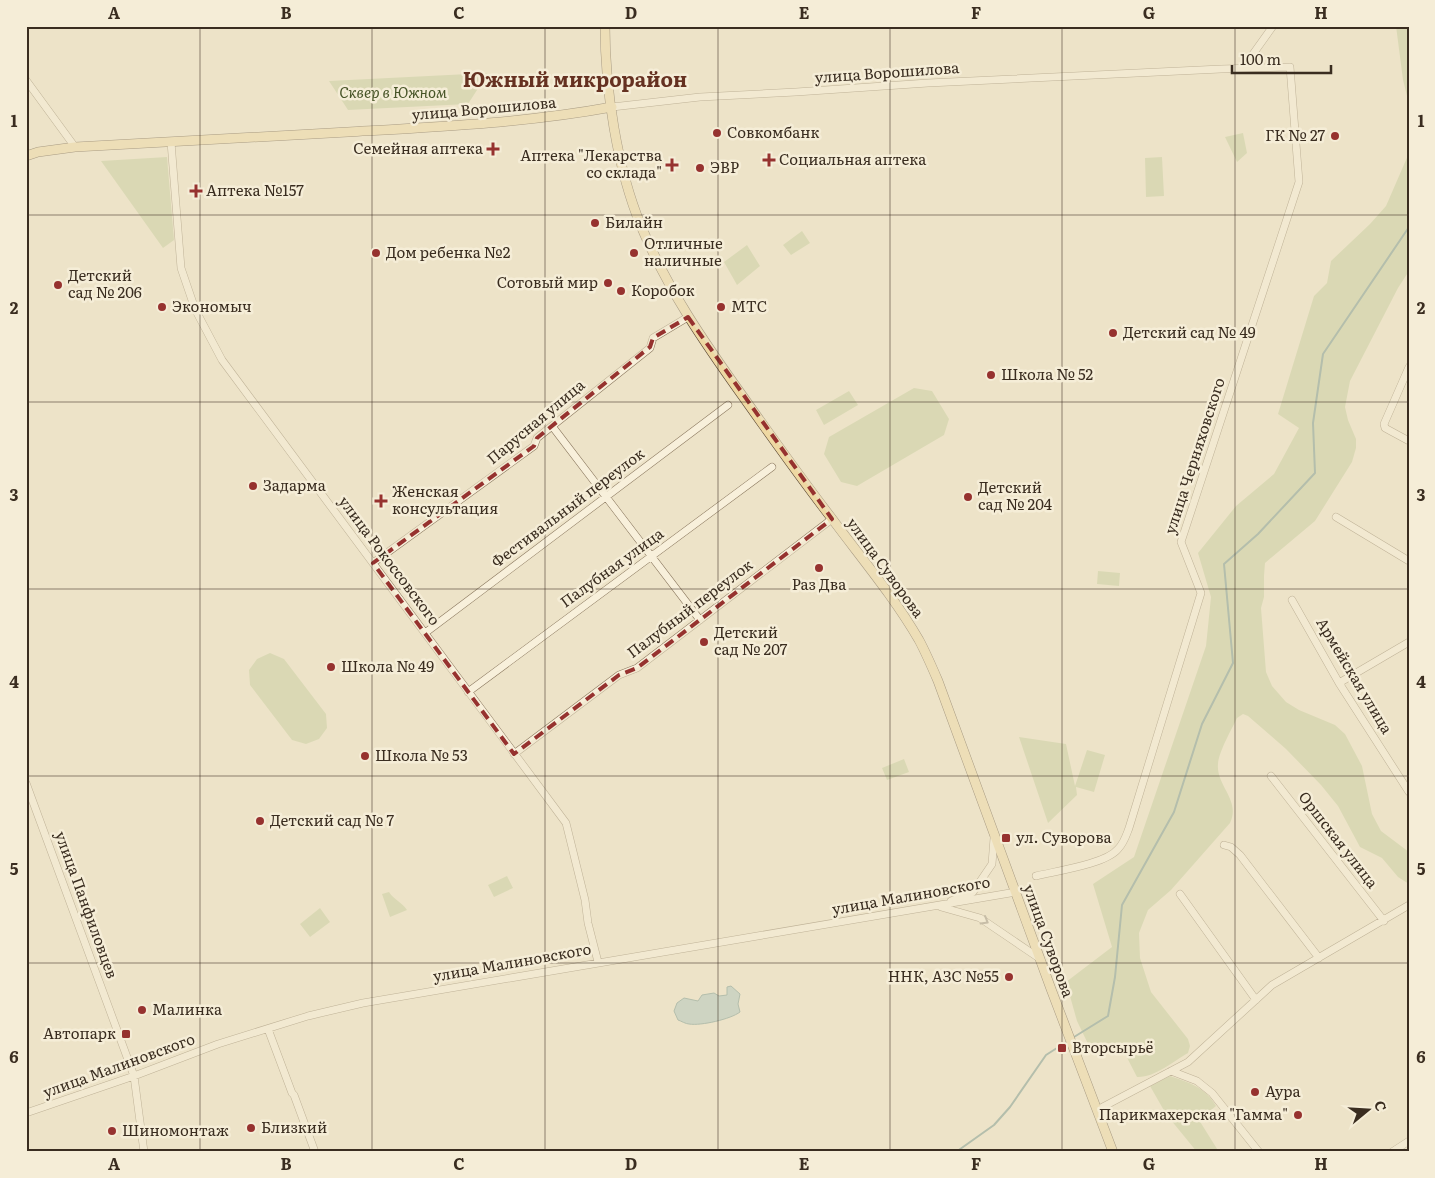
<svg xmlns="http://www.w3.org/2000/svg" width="1435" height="1178" viewBox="0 0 1435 1178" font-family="Literata,serif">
<rect width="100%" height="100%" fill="#ede3c8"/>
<path fill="#c4cb9c" d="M 1396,26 L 1409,26 L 1409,104 L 1403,80 Z
M 488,73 L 468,104 L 348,110 L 329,81 Z
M 1243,133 L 1247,153 L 1237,162 L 1225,137 Z
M 1409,153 L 1409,271 L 1398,288 L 1350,381 L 1345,407 L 1348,420 L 1356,439 L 1356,448 L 1352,462 L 1315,521 L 1265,563 L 1264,576 L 1264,597 L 1261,608 L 1266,672 L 1272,686 L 1286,702 L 1299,710 L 1335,725 L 1345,734 L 1362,766 L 1372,814 L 1381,831 L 1409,852 L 1409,884 L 1398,877 L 1382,858 L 1360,847 L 1338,806 L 1321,785 L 1286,749 L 1248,716 L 1243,714 L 1237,718 C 1231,731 1219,751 1218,764 C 1216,786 1241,800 1230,823 L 1171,890 L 1148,910 L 1139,933 L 1140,958 L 1151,992 L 1188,1039 L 1190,1046 L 1188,1053 C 1174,1061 1154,1078 1137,1077 L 1120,1044 L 1107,1043 L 1090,1048 L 1077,1021 L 1066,982 L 1112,947 L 1093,884 L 1134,857 L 1206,646 L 1211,597 L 1198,553 L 1236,506 L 1274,474 L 1299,428 L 1278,414 L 1314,296 L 1327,283 L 1331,261 L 1370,224 L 1386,206 Z
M 167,157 L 174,240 L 163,248 L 101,161 Z
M 1162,157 L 1164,196 L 1146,197 L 1145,158 Z
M 802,231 L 810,243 L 791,255 L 783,245 Z
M 747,245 L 760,266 L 737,285 L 724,262 Z
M 914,388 L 932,391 L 949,419 L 944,435 L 857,486 L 841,482 L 824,454 L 829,437 Z
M 849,391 L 858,405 L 824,425 L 816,410 Z
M 1098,571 L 1120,573 L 1119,586 L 1097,584 Z
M 270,653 L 284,659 L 326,714 L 327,728 L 319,739 L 306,744 L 292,740 L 250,685 L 249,670 L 257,659 Z
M 1019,737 L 1066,744 L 1075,786 L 1087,750 L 1105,755 L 1094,792 L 1076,787 L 1077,795 L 1048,823 Z
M 904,759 L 909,772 L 887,780 L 882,768 Z
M 507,876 L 513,888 L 494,897 L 488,885 Z
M 389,892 C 394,900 402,902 407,910 L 390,917 L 382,894 Z
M 320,908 L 330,922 L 310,937 L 300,924 Z
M 1170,1076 C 1190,1083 1205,1087 1216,1106 L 1199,1120 L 1219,1152 L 1197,1152 L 1166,1114 L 1150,1086 Z"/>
<path fill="#a9c1bb" stroke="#6f9089" d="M 731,986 L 740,994 L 738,1004 L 740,1012 C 731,1019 701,1026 689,1024 C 686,1024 681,1021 678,1020 L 674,1011 L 677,1003 L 684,998 L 698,1001 L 702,995 L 714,993 L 719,996 L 727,995 L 727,987 Z"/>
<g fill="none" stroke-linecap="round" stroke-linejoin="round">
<path stroke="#6f9089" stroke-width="2" d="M 1074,1037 L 1108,1016 L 1115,977 L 1122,905 L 1174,812 L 1202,724 L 1233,663 L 1224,564 L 1258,534 L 1315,473 L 1313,423 L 1323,354 L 1409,227
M 956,1152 L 994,1125 L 1010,1107 L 1046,1055 L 1068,1041"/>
<g stroke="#89765d" stroke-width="8">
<path id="minor" d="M 1243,68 L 1273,26
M 26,80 L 75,147
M 612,107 L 700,97 L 796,92 L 928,83 L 1221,69 L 1290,67 L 1299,182 L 1181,542 L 1201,593 L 1129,828 C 1126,836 1124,843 1118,849 C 1106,864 1056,871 1036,876
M 171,142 L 181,268 L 195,309 L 222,360 L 566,823 L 585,900 L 588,923 L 598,962
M 1409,367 L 1384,424 L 1385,428 L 1409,441
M 552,426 L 700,620
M 1336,517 L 1409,561
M 373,563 L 534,446 L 537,438 L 650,348 L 653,338 L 688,317
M 1292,600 L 1339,683 L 1409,792
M 425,633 L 728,405
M 1339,683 L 1409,642
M 468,692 L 772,467
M 514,754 L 619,675 L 637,668 L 832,519
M 1271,776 L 1384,921
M 26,783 L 134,1076 L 144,1152
M 1224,845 L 1231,847 L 1240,855 L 1319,958
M 1180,894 L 1256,1000
M 951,901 L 973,892 L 992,864 L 994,838
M 941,907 L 980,918 L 1039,958
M 268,1029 L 292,1093 L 294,1095 L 315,1152
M 1171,1071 L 1197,1081 L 1212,1093 L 1259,1152
M 1097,1110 L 1188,1062 L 1272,985 L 1409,905
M 26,1113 L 134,1076 L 218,1044 L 308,1016 L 363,1003 L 1016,892
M 1392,1152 L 1409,1141"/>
</g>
<g stroke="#574431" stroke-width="10">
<path id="major" d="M 605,26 C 605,89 617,168 641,226 C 668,290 704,342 744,398 C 773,439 802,480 833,520 C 862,559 894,597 919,640 C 926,653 932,667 938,681 L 1051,989 L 1113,1152
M 26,156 L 38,152 L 75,147 C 166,142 257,137 348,132 C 436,127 525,123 612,107"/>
</g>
<use href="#minor" stroke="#f8f0db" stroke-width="7"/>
<use href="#major" stroke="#eed8a2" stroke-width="9"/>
</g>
<defs><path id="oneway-chevron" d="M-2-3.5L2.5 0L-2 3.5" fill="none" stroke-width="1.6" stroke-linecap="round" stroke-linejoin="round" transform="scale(1.25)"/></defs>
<use stroke="#998e7e" href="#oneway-chevron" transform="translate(985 921) rotate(30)"/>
<path d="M0 0H1435V1178H0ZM 688,317 L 832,519 L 637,668 L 619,675 L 514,754 L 373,563 L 534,446 L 537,438 L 650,347 L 653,338 Z" fill="#ede3c8" fill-opacity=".55" fill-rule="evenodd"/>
<path fill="none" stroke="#96322f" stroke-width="4" stroke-dasharray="10 6" stroke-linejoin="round" d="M 688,317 L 832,519 L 637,668 L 619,675 L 514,754 L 373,563 L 534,446 L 537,438 L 650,347 L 653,338 Z"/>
<path fill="none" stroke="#3a2d20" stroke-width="1" stroke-opacity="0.55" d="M 200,26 L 200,1152M 372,26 L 372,1152M 545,26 L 545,1152M 718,26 L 718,1152M 890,26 L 890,1152M 1062,26 L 1062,1152M 1235,26 L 1235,1152M 26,215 L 1409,215M 26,402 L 1409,402M 26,589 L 1409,589M 26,776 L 1409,776M 26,963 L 1409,963"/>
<g fill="#96322f" stroke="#f5edd7" stroke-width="2">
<circle cx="717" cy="133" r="5"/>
<circle cx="1335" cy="136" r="5"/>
<path d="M490.5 141.5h5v5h5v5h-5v5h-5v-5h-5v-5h5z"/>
<path d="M766.5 152.5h5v5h5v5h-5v5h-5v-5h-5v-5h5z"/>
<path d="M669.5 157.5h5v5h5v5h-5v5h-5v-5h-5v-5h5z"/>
<circle cx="700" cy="168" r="5"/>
<path d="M193.5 183.5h5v5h5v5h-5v5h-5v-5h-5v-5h5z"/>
<circle cx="595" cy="223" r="5"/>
<circle cx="376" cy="253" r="5"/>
<circle cx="634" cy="253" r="5"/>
<circle cx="608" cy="283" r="5"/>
<circle cx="58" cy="285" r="5"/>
<circle cx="621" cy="291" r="5"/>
<circle cx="162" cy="307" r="5"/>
<circle cx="721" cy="307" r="5"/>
<circle cx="1113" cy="333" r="5"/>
<circle cx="991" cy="375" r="5"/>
<circle cx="253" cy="486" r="5"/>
<circle cx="968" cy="497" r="5"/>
<path d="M378.5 493.5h5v5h5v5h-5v5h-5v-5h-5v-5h5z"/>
<circle cx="819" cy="568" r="5"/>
<circle cx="704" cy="642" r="5"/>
<circle cx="331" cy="667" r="5"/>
<circle cx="365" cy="756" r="5"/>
<circle cx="260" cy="821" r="5"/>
<rect x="1001" y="833" width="10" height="10" rx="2.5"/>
<circle cx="1009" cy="977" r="5"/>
<circle cx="142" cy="1010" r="5"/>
<rect x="121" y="1029" width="10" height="10" rx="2.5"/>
<rect x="1057" y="1043" width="10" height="10" rx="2.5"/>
<circle cx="1255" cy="1092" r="5"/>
<circle cx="1298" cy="1115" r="5"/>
<circle cx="251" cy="1128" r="5"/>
<circle cx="112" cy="1131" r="5"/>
</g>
<g text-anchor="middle" stroke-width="5" stroke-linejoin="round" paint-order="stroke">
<g font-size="15" fill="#3a2d20" stroke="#f5edd7">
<text transform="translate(887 73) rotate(-4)" y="5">улица Ворошилова</text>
<text transform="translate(484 109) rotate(-5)" y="5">улица Ворошилова</text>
<text transform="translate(536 422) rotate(-40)" y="5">Парусная улица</text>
<text transform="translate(1195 456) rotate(-72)" y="5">улица Черняховского</text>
<text transform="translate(568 508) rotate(-37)" y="5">Фестивальный переулок</text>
<text transform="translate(389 561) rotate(53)" y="5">улица Рокоссовского</text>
<text transform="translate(612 568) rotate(-36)" y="5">Палубная улица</text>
<text transform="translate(885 568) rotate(54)" y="5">улица Суворова</text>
<text transform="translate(690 609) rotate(-37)" y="5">Палубный переулок</text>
<text transform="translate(1354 676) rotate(59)" y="5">Армейская улица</text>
<text transform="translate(1338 840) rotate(52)" y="5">Оршская улица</text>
<text transform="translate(911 896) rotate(-10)" y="5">улица Малиновского</text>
<text transform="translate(86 905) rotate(70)" y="5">улица Панфиловцев</text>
<text transform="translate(1048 941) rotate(70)" y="5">улица Суворова</text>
<text transform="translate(512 963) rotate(-10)" y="5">улица Малиновского</text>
<text transform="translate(119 1066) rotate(-20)" y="5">улица Малиновского</text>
</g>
<g font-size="15" font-style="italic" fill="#485528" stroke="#f5edd7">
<text x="393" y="98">Сквер в Южном</text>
</g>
<g font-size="15" fill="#3a2d20" stroke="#f5edd7" text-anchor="start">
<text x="727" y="138">Совкомбанк</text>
<text x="1325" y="141" text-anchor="end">ГК № 27</text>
<text x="483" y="154" text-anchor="end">Семейная аптека</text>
<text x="662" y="161" text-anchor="end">Аптека "Лекарства<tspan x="662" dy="17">со склада"</tspan></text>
<text x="779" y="165">Социальная аптека</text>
<text x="710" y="173">ЭВР</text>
<text x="206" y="196">Аптека №157</text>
<text x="605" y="228">Билайн</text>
<text x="644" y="249">Отличные<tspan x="644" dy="17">наличные</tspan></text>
<text x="386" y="258">Дом ребенка №2</text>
<text x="68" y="281">Детский<tspan x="68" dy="17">сад № 206</tspan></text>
<text x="598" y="288" text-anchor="end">Сотовый мир</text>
<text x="631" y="296">Коробок</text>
<text x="172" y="312">Экономыч</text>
<text x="731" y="312">МТС</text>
<text x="1123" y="338">Детский сад № 49</text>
<text x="1001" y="380">Школа № 52</text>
<text x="263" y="491">Задарма</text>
<text x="978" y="493">Детский<tspan x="978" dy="17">сад № 204</tspan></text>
<text x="392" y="497">Женская<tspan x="392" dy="17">консультация</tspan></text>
<text x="819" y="590" text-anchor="middle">Раз Два</text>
<text x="714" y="638">Детский<tspan x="714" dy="17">сад № 207</tspan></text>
<text x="341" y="672">Школа № 49</text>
<text x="375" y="761">Школа № 53</text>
<text x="270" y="826">Детский сад № 7</text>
<text x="1016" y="843">ул. Суворова</text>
<text x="999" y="982" text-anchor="end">ННК, АЗС №55</text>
<text x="152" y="1015">Малинка</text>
<text x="116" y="1039" text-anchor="end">Автопарк</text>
<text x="1072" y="1053">Вторсырьё</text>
<text x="1265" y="1097">Аура</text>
<text x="1288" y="1120" text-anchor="end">Парикмахерская "Гамма"</text>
<text x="261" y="1133">Близкий</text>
<text x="122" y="1136">Шиномонтаж</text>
</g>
<g font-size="20" font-weight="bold" fill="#653121" stroke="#f5edd7">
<text x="575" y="87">Южный микрорайон</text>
</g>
</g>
<rect width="1435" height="1178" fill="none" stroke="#f5edd7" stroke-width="55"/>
<g transform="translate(1368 1110) rotate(72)" stroke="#f5edd7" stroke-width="4" paint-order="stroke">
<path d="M0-4L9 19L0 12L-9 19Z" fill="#3a2d20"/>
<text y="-8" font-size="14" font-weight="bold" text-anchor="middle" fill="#3a2d20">С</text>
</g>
<path d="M1232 65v8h99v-8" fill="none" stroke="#3a2d20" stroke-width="2.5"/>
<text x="1240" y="65" font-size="15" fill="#3a2d20" stroke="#f5edd7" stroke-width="4" paint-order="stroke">100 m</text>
<rect x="28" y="28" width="1380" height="1122" fill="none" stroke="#3a2d20" stroke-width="2"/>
<g font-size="16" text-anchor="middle" font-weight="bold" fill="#3a2d20">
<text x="114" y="19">A</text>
<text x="286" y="19">B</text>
<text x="459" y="19">C</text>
<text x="631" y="19">D</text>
<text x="804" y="19">E</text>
<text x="976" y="19">F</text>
<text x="1149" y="19">G</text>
<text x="1321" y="19">H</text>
<text x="14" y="127">1</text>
<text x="1421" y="127">1</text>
<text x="14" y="314">2</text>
<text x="1421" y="314">2</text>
<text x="14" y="501">3</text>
<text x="1421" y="501">3</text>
<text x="14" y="688">4</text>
<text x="1421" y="688">4</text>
<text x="14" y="875">5</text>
<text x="1421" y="875">5</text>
<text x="14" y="1063">6</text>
<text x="1421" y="1063">6</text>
<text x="114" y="1170">A</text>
<text x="286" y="1170">B</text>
<text x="459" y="1170">C</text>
<text x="631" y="1170">D</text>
<text x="804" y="1170">E</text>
<text x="976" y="1170">F</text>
<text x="1149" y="1170">G</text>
<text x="1321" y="1170">H</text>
</g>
</svg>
